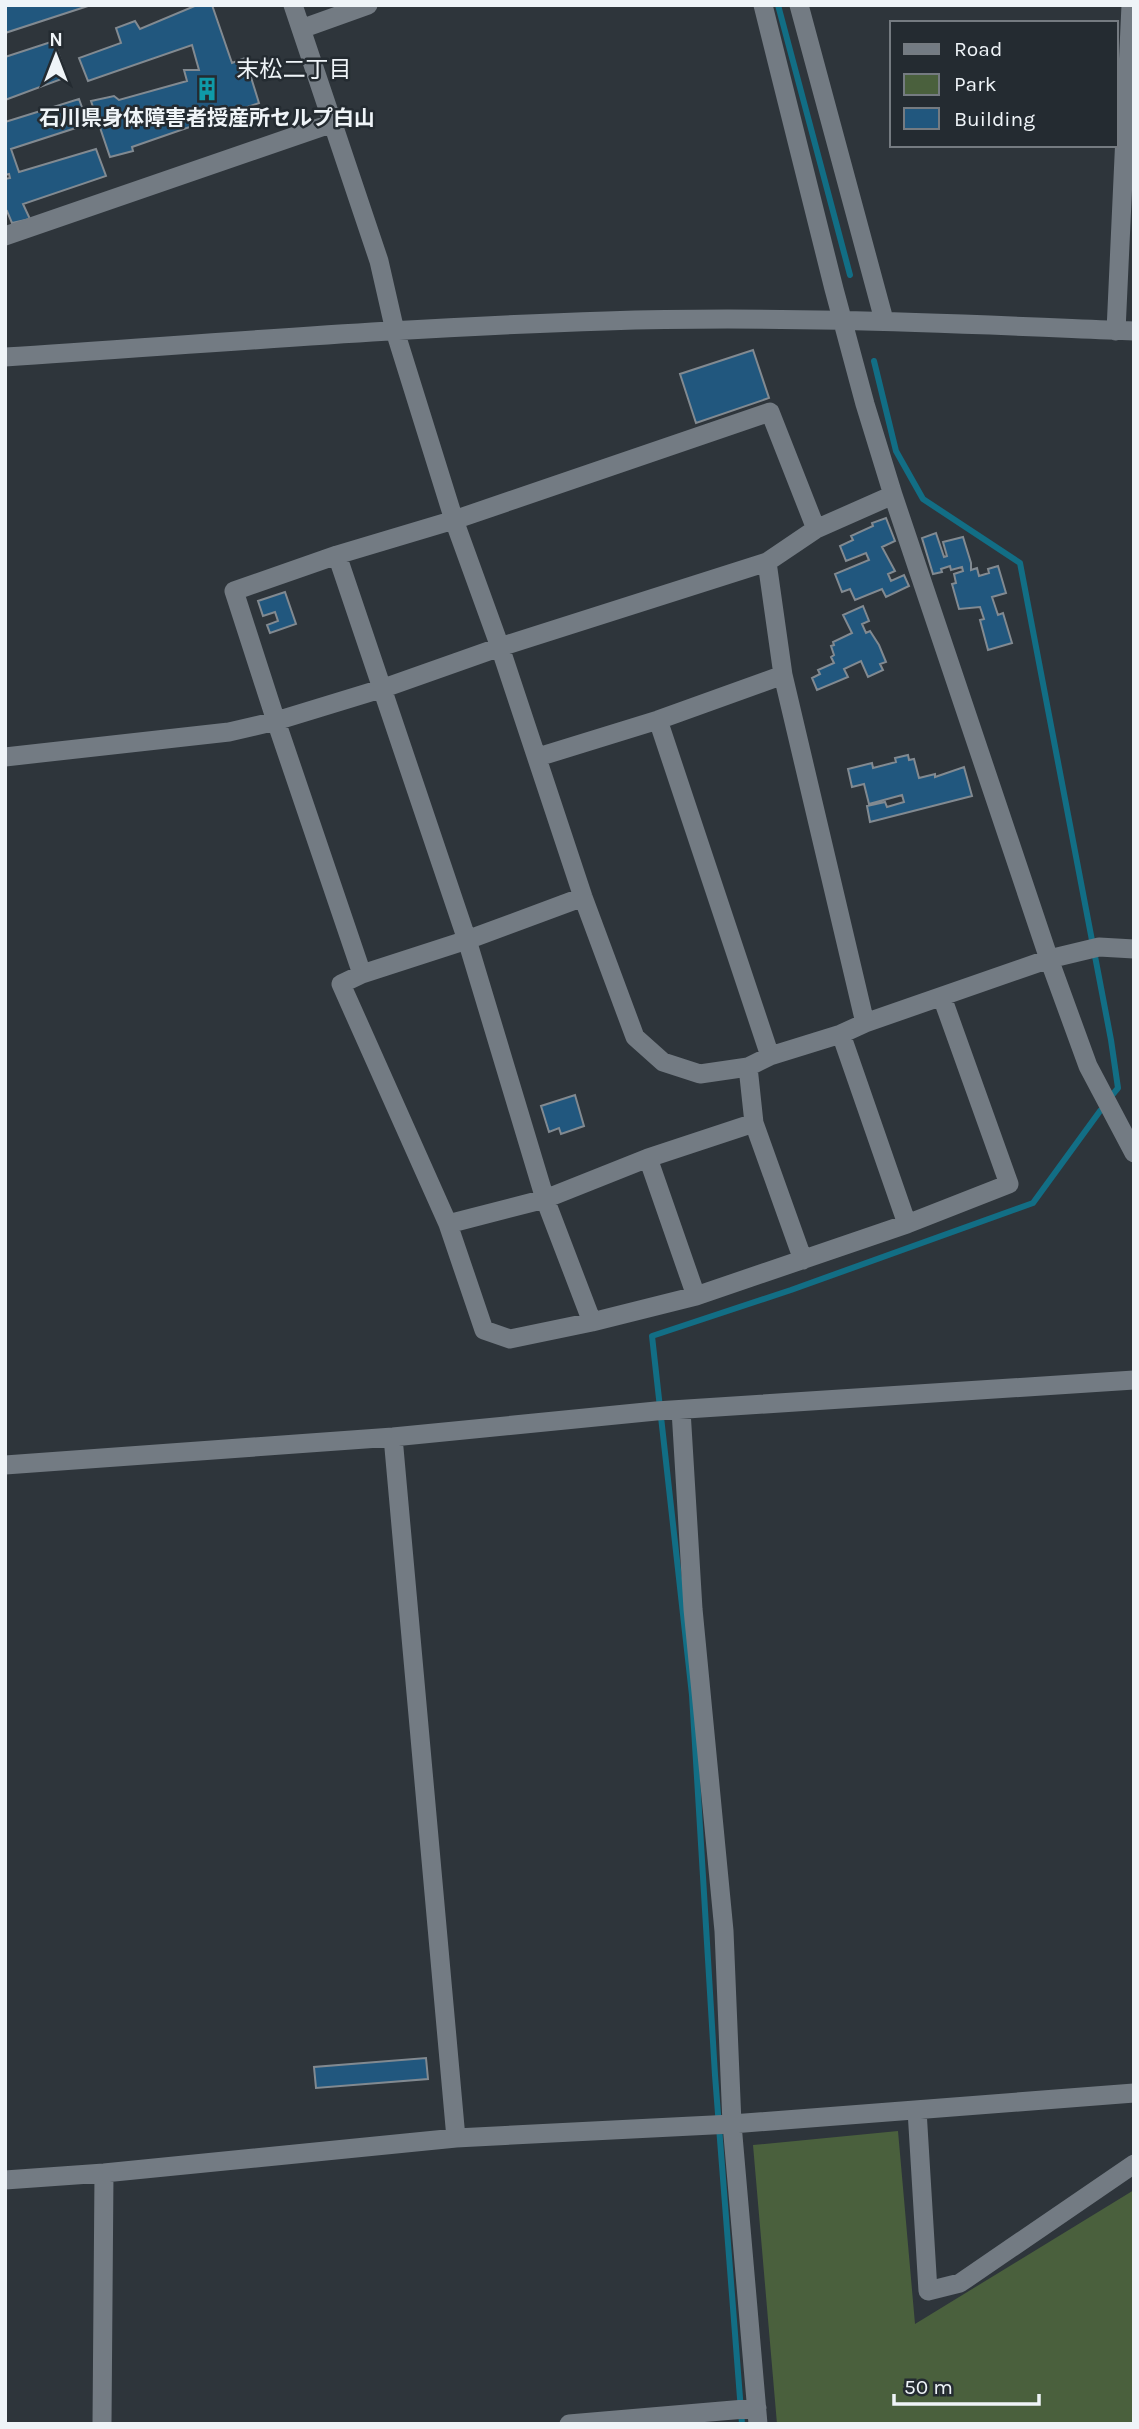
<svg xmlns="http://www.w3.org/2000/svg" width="1139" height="2429" viewBox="0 0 1139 2429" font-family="Karla,'Noto Sans JP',sans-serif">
<rect width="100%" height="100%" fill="#2e353b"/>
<path fill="#4a603d" d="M 898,2131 L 915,2324 L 1134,2190 L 1134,2424 L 777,2424 L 753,2145 Z"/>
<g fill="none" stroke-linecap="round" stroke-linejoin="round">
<path stroke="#126e85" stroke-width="6" d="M 778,5 L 850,275
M 874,361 L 896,451 L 923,499 L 1020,563 L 1111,1040 L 1118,1088 L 1113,1094
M 742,2424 L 715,2075 L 692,1695 L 652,1336 L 791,1290 L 1033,1203 L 1100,1111"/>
</g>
<path fill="#21577e" stroke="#828a91" stroke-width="2" d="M 5,5 L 91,5 L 5,33 Z
M 197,5 L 212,5 L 232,63 L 245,58 L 259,103 L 132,147 L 133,151 L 110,157 L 91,101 L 114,96 L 119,100 L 187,81 L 184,70 L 199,70 L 192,45 L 88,81 L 79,58 L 121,43 L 116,28 L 135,21 L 140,29 Z
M 54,41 L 67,77 L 5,100 L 5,57 Z
M 79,99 L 88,124 L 11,149 L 19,172 L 96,149 L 106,176 L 23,204 L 30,219 L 12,223 L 7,211 L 5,212 L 5,179 L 10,178 L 9,174 L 5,175 L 5,122 Z
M 753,350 L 769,398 L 696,423 L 680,374 Z
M 886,518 L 895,541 L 882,547 L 895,571 L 888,574 L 891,581 L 904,575 L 909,586 L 886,597 L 882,589 L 855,600 L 850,589 L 842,592 L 835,574 L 869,560 L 866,553 L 846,561 L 840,546 L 853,540 L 851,536 L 873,526 L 872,523 Z
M 936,533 L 944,557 L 947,556 L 943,542 L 963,537 L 971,563 L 971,570 L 977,568 L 979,576 L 989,573 L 988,569 L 998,566 L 1006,593 L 992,597 L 998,615 L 1003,613 L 1012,643 L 988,650 L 980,620 L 984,619 L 980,607 L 959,609 L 952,584 L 956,583 L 954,574 L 963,571 L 962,567 L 951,570 L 950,566 L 941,569 L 942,572 L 933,574 L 922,538 Z
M 936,533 L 944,557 L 947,556 L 943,542 L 963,537 L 971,563 L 971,570 L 977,568 L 979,576 L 989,573 L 988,569 L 998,566 L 1006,593 L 992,597 L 998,615 L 1003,613 L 1012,643 L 988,650 L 980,620 L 984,619 L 980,607 L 959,609 L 952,584 L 956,583 L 954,574 L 963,571 L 962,567 L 951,570 L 950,566 L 941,569 L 942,572 L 933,574 L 922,538 Z
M 285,592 L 296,624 L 270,633 L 267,625 L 278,621 L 275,612 L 263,616 L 258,601 Z
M 863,606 L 869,621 L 862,624 L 866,633 L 870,631 L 879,645 L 886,662 L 880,664 L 883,670 L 868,677 L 861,661 L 844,669 L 848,677 L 817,690 L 812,678 L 820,674 L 818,670 L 834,663 L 831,657 L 834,655 L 831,646 L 834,645 L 833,642 L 852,633 L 843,615 Z
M 908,755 L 909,760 L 914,759 L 919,778 L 935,774 L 935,777 L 964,767 L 972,796 L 870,822 L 867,806 L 885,802 L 887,807 L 904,802 L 902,795 L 869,804 L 864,784 L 852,787 L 848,769 L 872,763 L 873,768 L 896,762 L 895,758 Z
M 575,1095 L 584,1126 L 561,1134 L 559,1128 L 549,1132 L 541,1106 Z
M 426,2058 L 428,2079 L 316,2088 L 314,2067 Z"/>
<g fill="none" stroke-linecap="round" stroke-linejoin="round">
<path stroke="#737b83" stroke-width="19" d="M 293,5 L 379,261 L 395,331 L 454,520 L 500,647 L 583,897 L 635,1037 L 663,1062 L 700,1074 L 748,1067 L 770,1056 L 841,1034 L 865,1023 L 1049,959 L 1099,947 L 1134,949
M 763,5 L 834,289 L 865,404 L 893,495 L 1049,959 L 1088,1066 L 1134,1153
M 799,5 L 884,320
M 301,29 L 368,5
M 5,236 L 333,123
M 1116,331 L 1131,5
M 5,357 C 205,344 406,327 606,321 C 782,315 958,324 1134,331
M 337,555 L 467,940 L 545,1199 L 592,1322
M 767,562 L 783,675 L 865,1023
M 658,720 L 770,1056
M 5,757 L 229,732 L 276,721 L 384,688 L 500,647 L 767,562 L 816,529 L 893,495
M 538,757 L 658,720 L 783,675
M 583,897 L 467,940 L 362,974 L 341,984 L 448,1224 L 484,1330 L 510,1339 L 592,1322 L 696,1296 L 907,1224 L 1009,1184 L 942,997
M 362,974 L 276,721 L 234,591 L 337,555 L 454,520 L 770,412 L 816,529
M 841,1034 L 907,1224
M 748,1067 L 754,1123 L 803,1260
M 648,1158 L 696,1296
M 448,1224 L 545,1199 L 648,1158 L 754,1123
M 681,1410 L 693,1609 L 724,1931 L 732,2124 L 758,2424
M 393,1437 L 456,2138
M 5,1465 L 393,1437 L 656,1411 L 1134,1380
M 917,2110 L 928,2291 L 960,2283 L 1134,2164
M 5,2180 L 104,2173 L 456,2138 L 732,2124 L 1134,2093
M 102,2424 L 104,2173
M 569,2424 L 757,2408"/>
</g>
<defs>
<g id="building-bare" transform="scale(1.89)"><path d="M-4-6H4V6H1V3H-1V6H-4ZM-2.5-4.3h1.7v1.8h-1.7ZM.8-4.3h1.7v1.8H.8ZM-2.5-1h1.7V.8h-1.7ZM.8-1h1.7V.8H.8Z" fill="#0f9aa8" stroke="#242b31" stroke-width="2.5" paint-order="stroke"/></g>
</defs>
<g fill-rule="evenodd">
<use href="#building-bare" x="207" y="89"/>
</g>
<g text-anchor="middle" stroke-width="5" stroke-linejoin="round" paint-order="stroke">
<g font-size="21" font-weight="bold" fill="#eff4f8" stroke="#242b31">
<text x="207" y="125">石川県身体障害者授産所セルプ白山</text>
</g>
<g font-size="23" fill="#eff4f8" stroke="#242b31">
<text x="294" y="77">末松二丁目</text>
</g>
</g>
<rect width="1139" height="2429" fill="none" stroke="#eff4f8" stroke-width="14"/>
<rect x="890" y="21" width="228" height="126" fill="#242b31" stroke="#757b81" stroke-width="2"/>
<rect x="904" y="44" width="35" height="10" fill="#737b83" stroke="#757b81" stroke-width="2"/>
<text x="954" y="56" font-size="21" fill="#eff4f8">Road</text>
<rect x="904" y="74" width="35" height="21" fill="#4a603d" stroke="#757b81" stroke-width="2"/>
<text x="954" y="91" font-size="21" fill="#eff4f8">Park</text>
<rect x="904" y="108" width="35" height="21" fill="#21577e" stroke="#757b81" stroke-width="2"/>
<text x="954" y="126" font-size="21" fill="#eff4f8">Building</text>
<g transform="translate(56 56)" stroke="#242b31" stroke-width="5" paint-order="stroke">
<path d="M0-5L12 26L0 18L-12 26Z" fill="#eff4f8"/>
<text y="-10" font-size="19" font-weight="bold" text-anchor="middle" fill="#eff4f8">N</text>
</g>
<path d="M894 2394v10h145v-10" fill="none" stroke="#eff4f8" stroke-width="3.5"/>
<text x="904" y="2394" font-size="21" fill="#eff4f8" stroke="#242b31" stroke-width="5" paint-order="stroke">50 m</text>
</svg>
